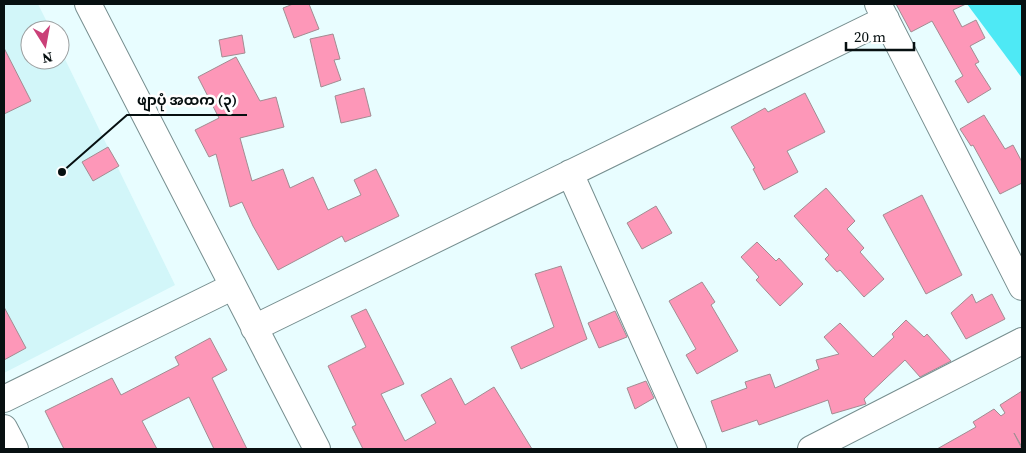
<svg xmlns="http://www.w3.org/2000/svg" width="1026" height="453" viewBox="0 0 1026 453" font-family="'Source Serif 4','Noto Sans Myanmar',serif">
<rect width="100%" height="100%" fill="#e8fdff"/>
<path fill="#d2f6f9" d="M 4,4 L 38,4 L 51,30 L 30,30 L 30,60 L 60,60 L 60,49 L 175,285 L 4,373 Z"/>
<path fill="#4ee9f5" d="M 967,4 L 1022,4 L 1022,78 Z"/>
<path fill="#fd97b8" stroke="#a28c92" d="M 293,4 L 309,4 L 319,29 L 294,38 L 283,8 Z
M 896,4 L 966,4 L 953,10 L 962,27 L 976,20 L 985,38 L 970,46 L 979,62 L 975,64 L 991,89 L 968,103 L 955,81 L 963,76 L 932,21 L 911,32 Z
M 333,34 L 340,59 L 334,60 L 341,80 L 321,87 L 310,39 Z
M 242,35 L 245,53 L 222,57 L 219,40 Z
M 4,48 L 31,101 L 4,114 Z
M 236,57 L 260,101 L 276,97 L 284,127 L 240,138 L 252,181 L 283,169 L 290,188 L 313,177 L 328,210 L 361,195 L 354,180 L 376,169 L 399,216 L 345,242 L 342,236 L 278,270 L 253,226 L 242,202 L 230,207 L 216,154 L 209,157 L 195,130 L 219,118 L 198,77 Z
M 364,88 L 371,116 L 341,123 L 335,96 Z
M 805,93 L 825,132 L 787,151 L 798,172 L 764,190 L 753,169 L 755,168 L 731,127 L 765,108 L 768,112 Z
M 984,115 L 1005,149 L 1013,145 L 1022,162 L 1022,183 L 1000,194 L 973,145 L 971,146 L 960,129 Z
M 108,147 L 119,166 L 93,181 L 82,162 Z
M 826,188 L 855,221 L 847,229 L 864,248 L 860,252 L 884,279 L 864,297 L 840,270 L 837,272 L 825,259 L 829,255 L 794,216 Z
M 922,195 L 962,275 L 926,294 L 883,215 Z
M 656,206 L 672,233 L 642,249 L 627,223 Z
M 757,242 L 776,261 L 779,258 L 803,284 L 780,306 L 756,280 L 759,277 L 741,257 Z
M 561,266 L 587,339 L 521,369 L 511,347 L 554,327 L 535,274 Z
M 702,282 L 715,302 L 711,305 L 738,351 L 697,374 L 686,355 L 696,349 L 669,301 Z
M 972,294 L 976,303 L 992,294 L 1005,319 L 966,339 L 951,313 Z
M 4,307 L 26,348 L 4,360 Z
M 366,309 L 404,384 L 381,394 L 405,441 L 436,423 L 421,395 L 451,378 L 465,405 L 494,387 L 532,449 L 363,449 L 352,427 L 356,425 L 328,366 L 366,347 L 351,316 Z
M 615,311 L 627,337 L 599,348 L 588,323 Z
M 906,320 L 924,337 L 927,334 L 951,361 L 920,377 L 905,360 L 864,399 L 866,404 L 832,414 L 828,400 L 759,425 L 757,420 L 722,432 L 711,401 L 747,388 L 745,382 L 770,374 L 775,388 L 819,369 L 816,360 L 839,354 L 824,337 L 840,323 L 873,357 L 894,337 L 892,334 Z
M 210,338 L 227,370 L 212,378 L 247,449 L 214,449 L 189,397 L 142,421 L 157,449 L 64,449 L 45,411 L 112,378 L 121,395 L 179,365 L 175,357 Z
M 646,381 L 654,398 L 635,409 L 627,388 Z
M 1022,391 L 1022,447 L 1014,433 L 1022,449 L 937,449 L 976,427 L 973,422 L 994,409 L 1001,416 L 1005,413 L 1000,405 Z"/>
<g fill="none" stroke-linecap="round" stroke-linejoin="round">
<g stroke="#768e8f" stroke-width="28">
<path id="street" d="M 88,4 L 317,449
M 878,4 L 1022,287
M 570,173 L 693,449
M 254,328 L 886,19
M 4,399 L 232,287
M 4,428 L 15,449
M 811,449 L 1022,341"/>
</g>
<use href="#street" stroke="#fff" stroke-width="26"/>
</g>
<path fill="none" stroke="#071011" stroke-width="2" d="M62 172L127 115H247"/>
<circle fill="#071011" stroke="#fff" stroke-width="2" cx="62" cy="172" r="5"/>
<g font-size="14" text-anchor="middle" font-weight="bold" fill="#071011" stroke="#fff" stroke-width="5" stroke-linejoin="round" paint-order="stroke">
<text x="187" y="105">ဖျာပုံ အထက (၃)</text>
</g>
<rect width="1026" height="453" fill="none" stroke="#071011" stroke-width="10"/>
<g transform="translate(45 45) rotate(169)"><circle r="24" fill="#ffffff" stroke="#9c9fa0"/>
<path d="M0-4L9 19L0 12L-9 19Z" fill="#ca4078"/>
<text y="-8" font-size="14" font-weight="bold" text-anchor="middle" fill="#071011">N</text>
</g>
<path d="M846 42v8h68v-8" fill="none" stroke="#071011" stroke-width="2.5"/>
<text x="854" y="42" font-size="15" fill="#071011" stroke="#ffffff" stroke-width="4" paint-order="stroke">20 m</text>
</svg>
